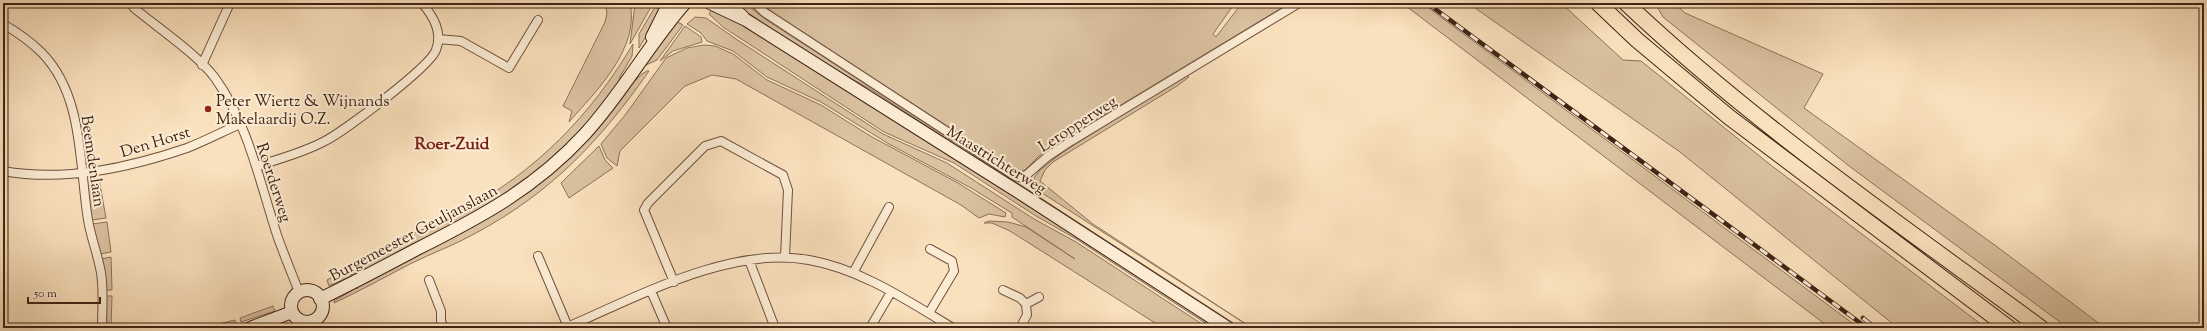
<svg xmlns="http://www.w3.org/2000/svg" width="2207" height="331" viewBox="0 0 2207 331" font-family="'Sorts Mill Goudy',serif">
<rect width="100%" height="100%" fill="#fae1bd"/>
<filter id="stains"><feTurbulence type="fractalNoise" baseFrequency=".005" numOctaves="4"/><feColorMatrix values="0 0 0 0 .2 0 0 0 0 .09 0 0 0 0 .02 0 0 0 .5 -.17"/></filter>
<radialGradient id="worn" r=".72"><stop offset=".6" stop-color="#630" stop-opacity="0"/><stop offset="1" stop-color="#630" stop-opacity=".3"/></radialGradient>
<path fill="#dac1a0" stroke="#8c725a" d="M 605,3 L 630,3 C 640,49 596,91 569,122 L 572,111 L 563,106 L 605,22 L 607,13 Z
M 651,3 L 652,5 L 630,44 L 635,4 Z
M 733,3 L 745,3 L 765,19 L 1241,328 L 1238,328 L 870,89 L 815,58 Z
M 761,3 L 1235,3 L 1213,34 L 1216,37 L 1242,3 L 1290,3 L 1061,141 L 1040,155 L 1025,170 L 1018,172 L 777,16 Z
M 1402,3 L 1422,3 L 1859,328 L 1830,328 Z
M 1468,3 L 1561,3 L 1623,60 L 1641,61 L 1772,166 L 1986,328 L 1898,328 L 1680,152 Z
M 1655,3 L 1674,3 L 1685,13 L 1823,74 L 1804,108 L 1996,246 L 2105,328 L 2068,328 L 1849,166 L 1663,17 Z
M 655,7 L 661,11 L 639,48 L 639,34 Z
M 713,8 L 851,90 L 1218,328 L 1213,328 L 1078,240 L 1036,216 L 954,163 L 884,132 L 723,27 L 709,14 Z
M 695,17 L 706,18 L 739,41 L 883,134 L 947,163 L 1034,219 L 1076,242 L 1208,328 L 1163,328 L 1010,231 L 992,223 L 984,223 L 989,221 L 1008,222 L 1026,227 L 1075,259 L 1012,217 L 1012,213 L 971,188 L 889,144 L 821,102 L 767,77 L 733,51 L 707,41 L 701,33 L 687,24 Z
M 674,20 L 683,25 L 657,60 L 644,66 Z
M 685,26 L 701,37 L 702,42 L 673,51 L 660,61 Z
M 633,44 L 632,56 L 620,77 L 618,85 L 580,132 L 549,162 L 496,202 L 369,268 L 352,275 L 351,274 L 351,276 L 329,286 L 327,280 L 365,258 L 368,264 L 374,260 L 374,258 L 369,261 L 367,257 C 396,237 432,228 462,211 C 536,172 591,115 633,44 Z
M 704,45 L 715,46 L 733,54 L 767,80 L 821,105 L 872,137 L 958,183 L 1006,213 L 1005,217 L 989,214 L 979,218 L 961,205 L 736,79 L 712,75 L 685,86 L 620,151 L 617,166 L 607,158 L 601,144 L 626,114 L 666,58 L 687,48 Z
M 647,71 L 649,71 C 600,141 552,192 476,233 C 455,245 432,253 410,264 C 385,277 360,291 334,303 L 334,301 L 356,288 L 357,289 L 358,287 L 499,211 L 642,74 Z
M 1187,75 L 1189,77 L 1177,86 L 1053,162 L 1045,170 L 1040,181 L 1093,224 L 1252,328 L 1039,191 L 1033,185 L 1034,178 L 1040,170 L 1063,152 Z
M 84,120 L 96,162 L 84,163 L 78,123 Z
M 599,146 L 605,160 L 613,168 L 569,198 L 561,183 Z
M 99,179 L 106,218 L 92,220 L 86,180 Z
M 107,222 L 111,252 L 100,254 L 92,224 Z
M 111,257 L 112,290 L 106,290 L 101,259 Z
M 106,296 L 112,296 L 111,328 L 107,328 Z
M 273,306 L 275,311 L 241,322 L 240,318 Z
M 235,320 L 236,324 L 223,328 L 202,328 Z"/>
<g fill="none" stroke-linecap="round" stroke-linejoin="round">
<g stroke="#6e523f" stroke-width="10">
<path id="street" d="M 131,3 L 134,8 C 157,27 198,55 215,78 C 249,125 260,184 278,238 C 285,257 292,274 299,292
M 755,3 L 764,12 L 1015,176 L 1023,178 L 1047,157 L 1071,141 L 1299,3
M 3,24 C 17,32 30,41 42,53 C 84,96 79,165 88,220 C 91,238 98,255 101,273 C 104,290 102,310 102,328
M 438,39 L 461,41 L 509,68 L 538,20
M 202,65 L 230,3
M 257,166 C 279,159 302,153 323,142 C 342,133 430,67 436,50 C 443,32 433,16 422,3
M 3,171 C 65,182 128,168 187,148 C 205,141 222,132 240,124
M 538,256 L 568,327
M 749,260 L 775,328
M 853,273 L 889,207
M 429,280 L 441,311 L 441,321 L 444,328
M 674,282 L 644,210 L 648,203 L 705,146 L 721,141 L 783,175 L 788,190 L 785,257
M 1003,290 L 1020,298 L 1026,304 L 1027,315 L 1020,328
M 651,291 L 667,328
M 1026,304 L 1039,297
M 929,313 L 954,271 L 952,261 L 930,249
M 313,320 L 318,328
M 565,328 C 635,298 731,245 809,260 C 861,269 908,301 953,328
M 870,328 L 891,292"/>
</g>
<g stroke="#3f2315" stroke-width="14">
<path id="secondary" d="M 710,3 L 746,20 L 1020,193 L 1228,328
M 728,3 L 743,17
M 652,37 L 669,3
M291 306a16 16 0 1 1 32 0a16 16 0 1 1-32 0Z
M 320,299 C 353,283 385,266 417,249 C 481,217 535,188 584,135 C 622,94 648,45 685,3
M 250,328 L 292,312"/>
</g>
<g stroke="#3f2315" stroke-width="17">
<path id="highway" d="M 1598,3 L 1637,40 L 1729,117 L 2009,328
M 1626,3 C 1754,124 1900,224 2041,328"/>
</g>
<use href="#street" stroke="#fcecd4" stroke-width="8"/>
<use href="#secondary" stroke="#fcecd4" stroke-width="12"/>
<use href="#highway" stroke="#fae1bd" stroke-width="15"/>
<g stroke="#3f2315" stroke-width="4.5">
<path id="rail" d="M 1427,3 L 1867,328
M 1863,318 L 1875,328"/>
</g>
<use href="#rail" stroke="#fcecd4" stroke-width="3" stroke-dasharray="9" stroke-linecap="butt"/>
</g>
<circle fill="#8f2418" stroke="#fcecd4" stroke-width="1.5" cx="208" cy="109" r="4"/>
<g text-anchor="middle" stroke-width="4" stroke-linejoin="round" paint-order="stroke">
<g font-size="16" fill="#3f2315" stroke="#fcecd4" text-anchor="start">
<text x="216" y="106">Peter Wiertz &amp; Wijnands<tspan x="216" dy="18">Makelaardij O.Z.</tspan></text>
</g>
<g font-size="16" fill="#3f2315" stroke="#fcecd4">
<text transform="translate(1077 123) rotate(-33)" y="6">Leropperweg</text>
<text transform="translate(155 141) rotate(-17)" y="6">Den Horst</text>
<text transform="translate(997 159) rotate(32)" y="6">Maastrichterweg</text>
<text transform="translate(94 161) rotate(82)" y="6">Beemdenlaan</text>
<text transform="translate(275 182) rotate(72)" y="6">Roerderweg</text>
<text transform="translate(413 232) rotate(-28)" y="6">Burgemeester Geuljanslaan</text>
</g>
<g font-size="17" font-weight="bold" fill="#7a1f14" stroke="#fcecd4">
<text x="452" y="149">Roer-Zuid</text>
</g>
</g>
<rect width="2207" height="331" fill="none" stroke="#fae1bd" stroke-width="16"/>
<rect x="4" y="4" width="2199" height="323" fill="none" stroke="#3f2315" stroke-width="2"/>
<rect x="8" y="8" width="2191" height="315" fill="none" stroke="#3f2315"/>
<path d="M28 297v6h72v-6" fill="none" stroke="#3f2315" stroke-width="2"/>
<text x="34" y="297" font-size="12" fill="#3f2315" stroke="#fcecd4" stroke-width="3" paint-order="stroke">50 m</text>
<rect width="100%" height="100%" filter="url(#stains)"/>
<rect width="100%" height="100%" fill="url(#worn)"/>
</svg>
